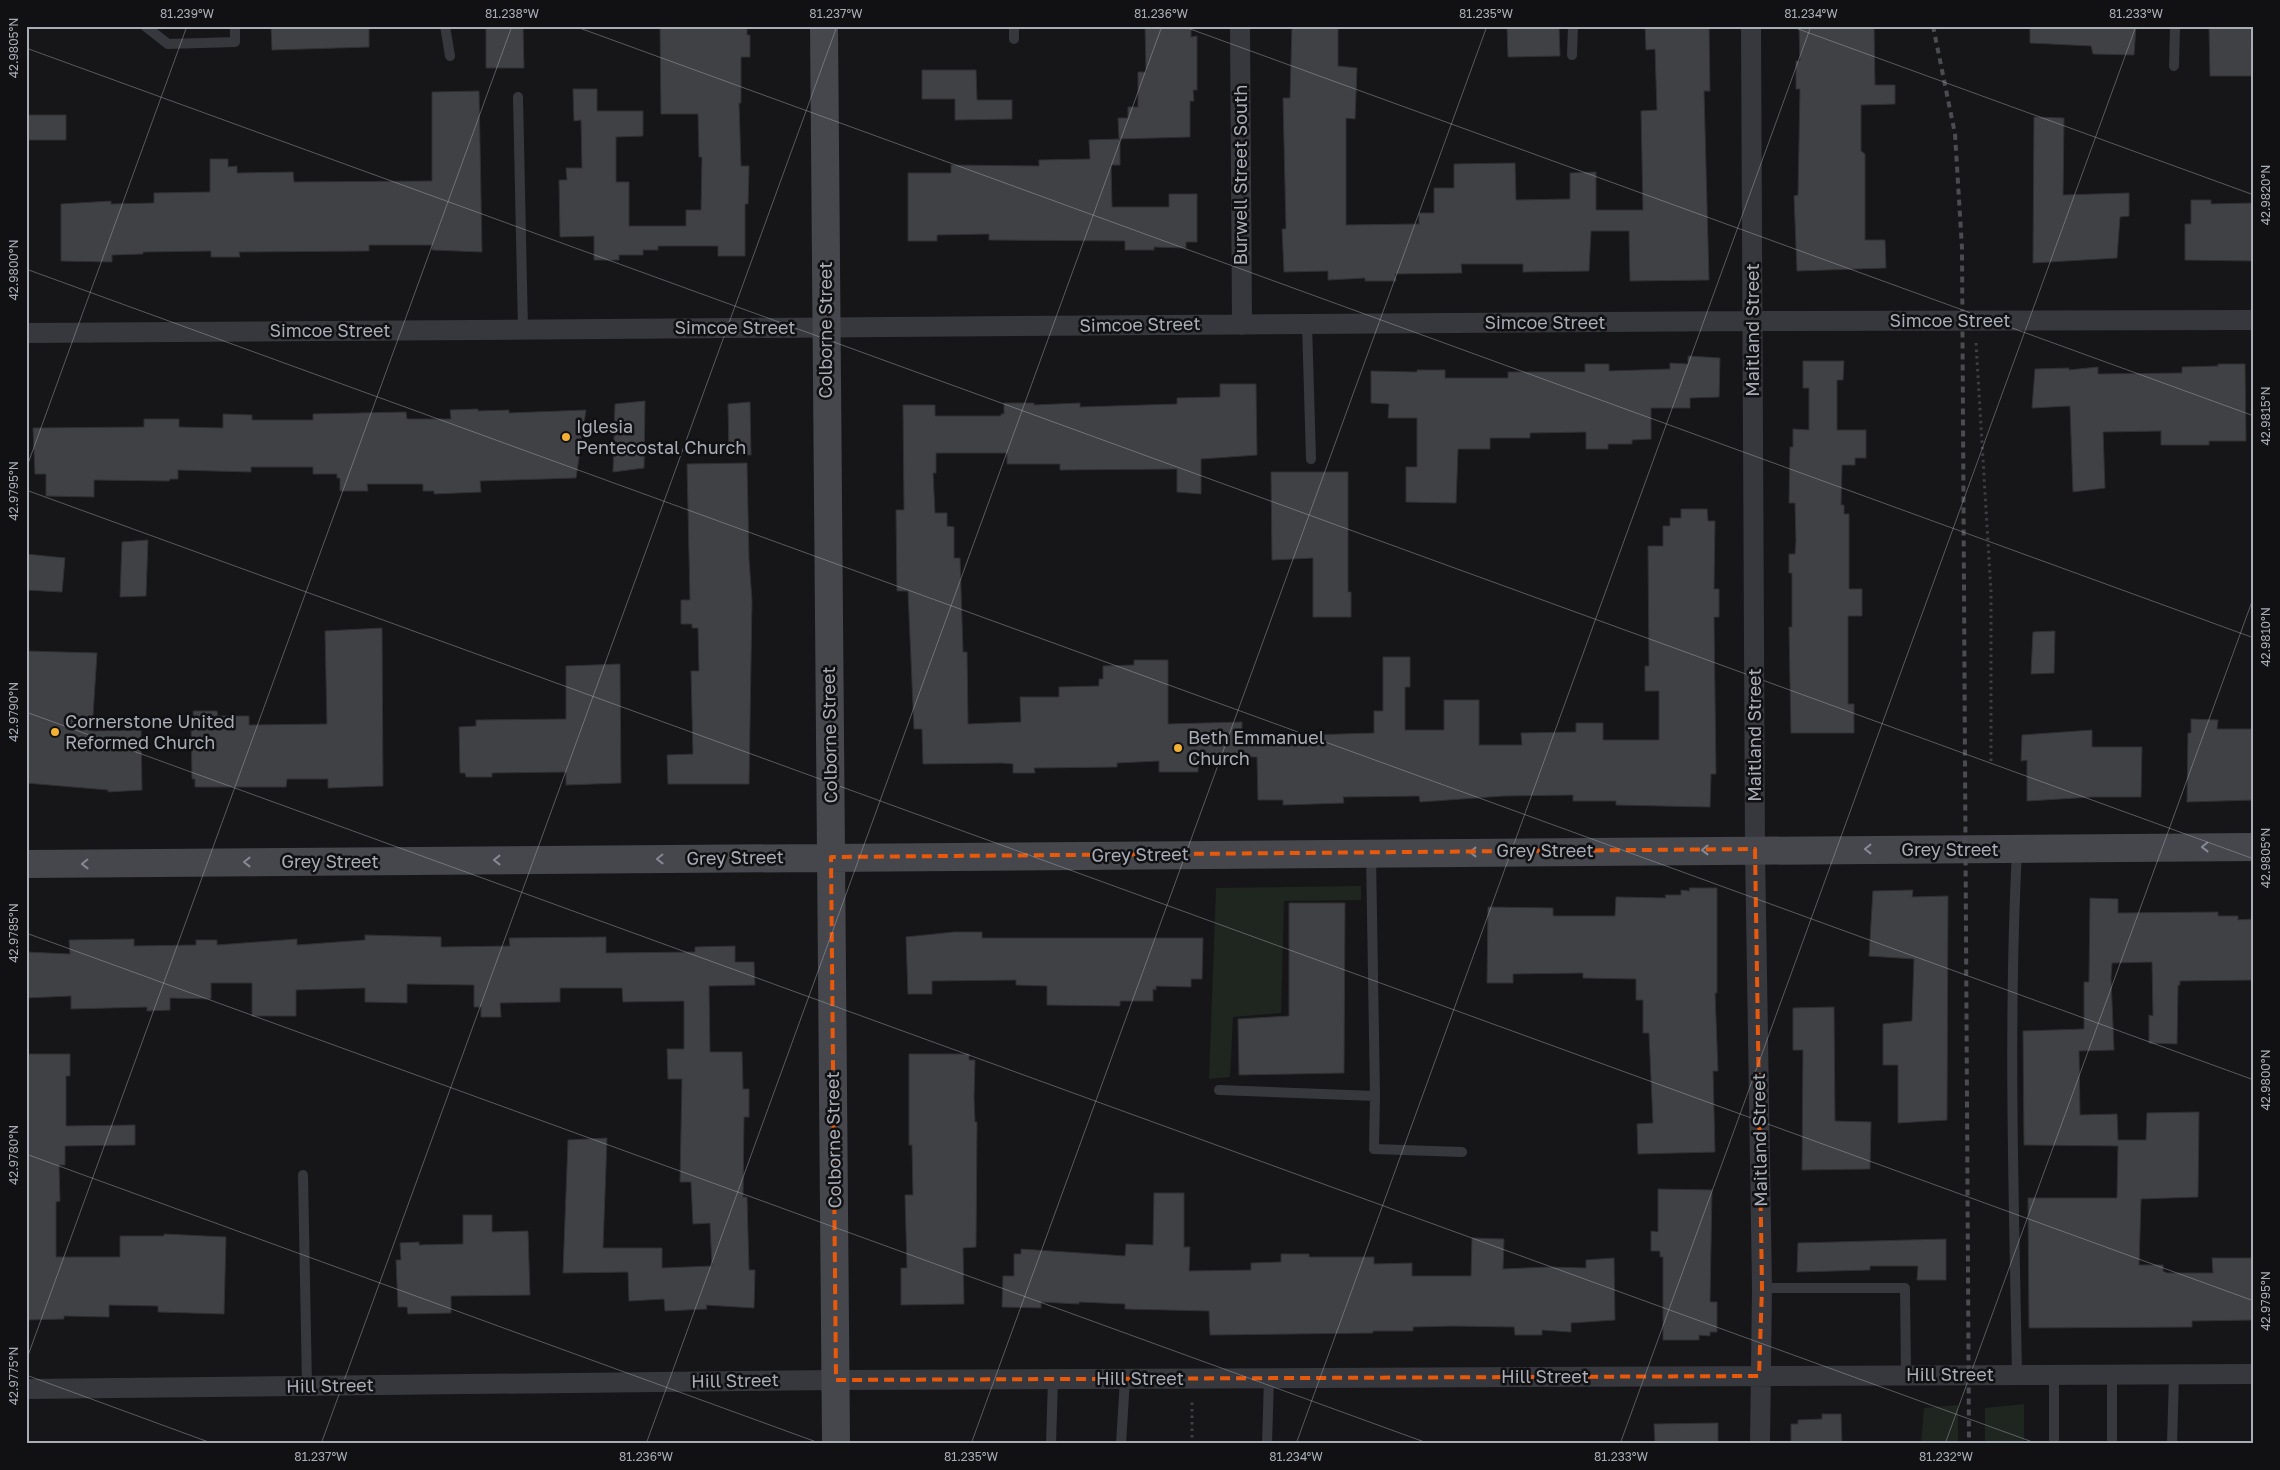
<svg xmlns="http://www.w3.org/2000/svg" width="2280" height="1470" viewBox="0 0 2280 1470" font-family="'Golos Text',sans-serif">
<rect width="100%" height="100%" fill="#161618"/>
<path fill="#1e261f" d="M 1361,886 L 1361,900 L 1284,901 L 1281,1013 L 1233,1017 L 1230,1077 L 1209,1079 L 1216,888 Z
M 2024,1404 L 2024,1444 L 1985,1444 L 1985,1408 Z
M 1958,1405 L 1958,1444 L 1921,1444 L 1924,1408 Z"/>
<path fill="#404145" stroke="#303034" d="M 271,26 L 369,26 L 369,47 L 272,50 Z
M 486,26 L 523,26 L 524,68 L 486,68 Z
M 660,26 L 747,26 L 747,35 L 750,35 L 750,57 L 741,57 L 741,103 L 739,103 L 741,166 L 749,166 L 748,204 L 745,204 L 745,256 L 718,256 L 718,246 L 658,246 L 658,250 L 643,250 L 643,255 L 619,255 L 619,260 L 594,260 L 594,236 L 560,237 L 559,180 L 567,180 L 566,168 L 582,168 L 581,120 L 574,121 L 573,89 L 597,89 L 597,111 L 643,111 L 643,136 L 616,137 L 616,182 L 629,182 L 629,226 L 686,226 L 686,210 L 701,210 L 702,157 L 699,157 L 698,114 L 661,114 Z
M 1145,26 L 1191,26 L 1191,37 L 1197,36 L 1197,90 L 1193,90 L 1194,101 L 1190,101 L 1190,137 L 1119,139 L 1118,118 L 1128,118 L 1128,107 L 1138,107 L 1138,72 L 1146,72 Z
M 1292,26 L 1338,26 L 1338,66 L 1357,68 L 1355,119 L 1346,118 L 1346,225 L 1419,224 L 1419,213 L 1434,213 L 1434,188 L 1454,188 L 1454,164 L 1515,163 L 1516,200 L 1570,199 L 1570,173 L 1596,172 L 1596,210 L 1643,210 L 1641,111 L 1657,110 L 1655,49 L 1646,50 L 1645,26 L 1709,26 L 1710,91 L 1704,91 L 1709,280 L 1630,281 L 1629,231 L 1591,231 L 1589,271 L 1523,272 L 1523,264 L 1461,264 L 1462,273 L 1395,274 L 1396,281 L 1365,281 L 1365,278 L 1328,280 L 1328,271 L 1284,272 L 1282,229 L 1286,229 L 1283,98 L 1290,98 Z
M 1507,26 L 1559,26 L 1560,56 L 1508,57 Z
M 1874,26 L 1875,85 L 1895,85 L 1895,104 L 1861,105 L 1861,151 L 1865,154 L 1865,240 L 1885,240 L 1886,268 L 1797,271 L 1794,196 L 1798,195 L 1800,89 L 1796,89 L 1796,61 L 1800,61 L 1799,27 Z
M 2030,26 L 2136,26 L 2134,55 L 2093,54 L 2091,46 L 2030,43 Z
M 2209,26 L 2251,26 L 2252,76 L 2210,76 Z
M 922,70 L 976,70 L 977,100 L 1012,100 L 1012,119 L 955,120 L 955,99 L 922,99 Z
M 479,91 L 482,252 L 432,250 L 432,245 L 369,245 L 369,251 L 239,252 L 240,257 L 211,257 L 211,251 L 143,252 L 143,254 L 112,255 L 112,262 L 61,261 L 61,204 L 111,201 L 111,204 L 154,203 L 154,193 L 210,192 L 210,159 L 228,159 L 228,167 L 237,166 L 237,173 L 293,172 L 294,182 L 432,181 L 432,92 Z
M 26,115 L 66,115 L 66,140 L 26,140 Z
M 2034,117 L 2064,118 L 2063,195 L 2129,193 L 2129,216 L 2120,217 L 2117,258 L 2033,263 Z
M 1120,139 L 1120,165 L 1111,165 L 1112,207 L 1169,207 L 1169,194 L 1197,194 L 1197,242 L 1186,242 L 1186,248 L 1154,247 L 1154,250 L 1125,250 L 1125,241 L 989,240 L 989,234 L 937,235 L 937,241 L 908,241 L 908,173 L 951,173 L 951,165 L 1039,166 L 1039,160 L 1090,159 L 1089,140 Z
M 2191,200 L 2211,200 L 2211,204 L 2254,203 L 2254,261 L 2185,260 L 2185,224 L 2191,224 Z
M 1688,356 L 1720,358 L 1719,397 L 1690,398 L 1690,408 L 1651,408 L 1651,439 L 1632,440 L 1632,444 L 1608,444 L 1608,449 L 1586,449 L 1586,432 L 1530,433 L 1530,438 L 1490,438 L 1490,449 L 1458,449 L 1456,503 L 1406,502 L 1406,467 L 1417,467 L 1417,418 L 1388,418 L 1389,404 L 1371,403 L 1371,371 L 1417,372 L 1417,370 L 1445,370 L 1445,378 L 1508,378 L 1508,372 L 1585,372 L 1585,364 L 1609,364 L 1609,371 L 1670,369 L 1670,363 L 1688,364 Z
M 1803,361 L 1844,361 L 1843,380 L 1837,380 L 1837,430 L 1866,430 L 1866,458 L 1855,458 L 1855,465 L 1842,465 L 1841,505 L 1844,505 L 1844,514 L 1849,514 L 1849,589 L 1862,589 L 1862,616 L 1848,616 L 1848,704 L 1854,704 L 1854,733 L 1791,733 L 1789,627 L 1792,627 L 1792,573 L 1789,573 L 1789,554 L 1795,554 L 1796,541 L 1795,503 L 1789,503 L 1790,447 L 1793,447 L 1793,429 L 1809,430 L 1809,388 L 1803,388 Z
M 2218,364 L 2245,364 L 2246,441 L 2209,441 L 2209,445 L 2161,445 L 2161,431 L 2103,432 L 2105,488 L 2073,492 L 2070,406 L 2032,408 L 2035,369 L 2069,368 L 2069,370 L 2098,367 L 2098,374 L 2182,373 L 2182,367 L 2218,366 Z
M 1220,384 L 1256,384 L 1257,455 L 1201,459 L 1201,494 L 1177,492 L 1177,469 L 1060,470 L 1060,464 L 1007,464 L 1007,453 L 936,453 L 936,473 L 933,473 L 935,513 L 947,513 L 947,526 L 954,527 L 954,558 L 960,558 L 963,652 L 967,652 L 968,724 L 1021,722 L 1020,697 L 1059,697 L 1059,687 L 1099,686 L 1099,679 L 1103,679 L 1103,666 L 1134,665 L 1134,660 L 1168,660 L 1168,724 L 1242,722 L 1242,737 L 1374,733 L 1374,711 L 1383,711 L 1383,657 L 1410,657 L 1410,687 L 1405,687 L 1405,730 L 1444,730 L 1444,700 L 1479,700 L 1479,745 L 1522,745 L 1521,733 L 1576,732 L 1576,723 L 1603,723 L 1603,740 L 1659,740 L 1659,691 L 1645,691 L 1645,666 L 1649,666 L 1648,546 L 1663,546 L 1663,526 L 1670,526 L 1670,518 L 1681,518 L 1681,509 L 1707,509 L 1708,521 L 1715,521 L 1714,589 L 1719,589 L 1719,617 L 1714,617 L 1716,774 L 1711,774 L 1710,807 L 1616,805 L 1616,801 L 1573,801 L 1573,795 L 1503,796 L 1420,802 L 1419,796 L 1343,797 L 1344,803 L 1283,805 L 1283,800 L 1258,800 L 1257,757 L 1198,756 L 1198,772 L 1159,772 L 1159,761 L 1117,763 L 1117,767 L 1034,768 L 1035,773 L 1013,773 L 1013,764 L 1002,763 L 923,764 L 922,729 L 914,729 L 908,591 L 897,591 L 896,510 L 904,510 L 903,405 L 935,405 L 935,416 L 1001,416 L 1001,414 L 1004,414 L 1004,403 L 1034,403 L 1034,405 L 1080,403 L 1080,407 L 1177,404 L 1177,398 L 1220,397 Z
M 645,401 L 644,468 L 613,472 L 615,404 Z
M 750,402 L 751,455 L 729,455 L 728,404 Z
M 478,409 L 478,411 L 509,410 L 509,413 L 586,410 L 576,478 L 480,481 L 481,492 L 434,494 L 434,491 L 423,491 L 423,484 L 367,484 L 368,491 L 340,491 L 340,478 L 337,478 L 337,474 L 313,474 L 313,467 L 251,467 L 251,472 L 178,470 L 178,479 L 170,479 L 169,481 L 94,480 L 94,497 L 46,496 L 46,474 L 35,474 L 33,428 L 144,427 L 144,419 L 179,419 L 179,427 L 223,428 L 223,414 L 252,415 L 252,420 L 313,420 L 313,414 L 406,412 L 407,419 L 451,419 L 450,410 Z
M 747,463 L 749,559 L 752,601 L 749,784 L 668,784 L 667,755 L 693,754 L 691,671 L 699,671 L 698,628 L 692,628 L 692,624 L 681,624 L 681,600 L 690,600 L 687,464 Z
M 1271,472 L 1348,472 L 1348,592 L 1351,592 L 1351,617 L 1313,617 L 1313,558 L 1272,560 Z
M 148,540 L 146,596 L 120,597 L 122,542 Z
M 26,554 L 65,558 L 62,592 L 26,590 Z
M 382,628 L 383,786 L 328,788 L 328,779 L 287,779 L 286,787 L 195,787 L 195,779 L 192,779 L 191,722 L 194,722 L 193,711 L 217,711 L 218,716 L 249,716 L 249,725 L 327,724 L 325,631 Z
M 2055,631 L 2054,673 L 2031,674 L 2033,632 Z
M 26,651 L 97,653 L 92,731 L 141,730 L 142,790 L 108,792 L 108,790 L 26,783 Z
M 620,664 L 621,783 L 566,785 L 566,772 L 492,773 L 492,777 L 466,777 L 465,773 L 460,773 L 459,727 L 476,726 L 476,720 L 566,719 L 566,666 Z
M 2191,719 L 2218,720 L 2217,729 L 2254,729 L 2254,800 L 2187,802 L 2188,733 L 2191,733 Z
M 2092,730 L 2092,747 L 2142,747 L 2141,797 L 2093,797 L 2027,801 L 2027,760 L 2021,761 L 2022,735 Z
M 1689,888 L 1717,888 L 1717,993 L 1715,993 L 1718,1071 L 1713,1071 L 1715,1152 L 1638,1154 L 1637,1124 L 1653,1123 L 1649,1033 L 1643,1033 L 1643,1000 L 1636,1000 L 1636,979 L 1583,978 L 1583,973 L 1513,974 L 1513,983 L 1487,983 L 1488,907 L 1553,908 L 1553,916 L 1615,916 L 1616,897 L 1666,898 L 1665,895 L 1681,895 L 1681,890 L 1690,891 Z
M 1913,890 L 1912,897 L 1948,896 L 1947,1120 L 1898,1123 L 1898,1065 L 1883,1065 L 1883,1024 L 1912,1021 L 1914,959 L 1869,956 L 1873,891 Z
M 2090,898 L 2118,899 L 2118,913 L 2218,912 L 2218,916 L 2238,916 L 2238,920 L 2254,919 L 2254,980 L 2180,981 L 2180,985 L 2178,985 L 2177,1044 L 2149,1043 L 2149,1015 L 2153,1016 L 2152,962 L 2112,963 L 2111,978 L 2114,1050 L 2079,1051 L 2080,1115 L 2117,1114 L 2118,1140 L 2146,1140 L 2147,1113 L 2199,1112 L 2198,1197 L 2141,1199 L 2139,1265 L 2163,1265 L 2163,1271 L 2167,1273 L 2213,1273 L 2212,1258 L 2254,1258 L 2254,1320 L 2192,1321 L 2192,1327 L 2029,1328 L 2028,1198 L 2117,1198 L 2118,1146 L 2024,1145 L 2023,1031 L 2084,1029 L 2084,982 L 2089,982 Z
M 1289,903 L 1345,903 L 1344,1073 L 1239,1075 L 1238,1019 L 1289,1016 Z
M 954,932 L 982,932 L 982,938 L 1203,938 L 1202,979 L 1191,979 L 1191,987 L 1156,986 L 1156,990 L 1153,989 L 1153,1001 L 1120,1001 L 1120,1006 L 1047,1005 L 1047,986 L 1016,985 L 1016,980 L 932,981 L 932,994 L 908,994 L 906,937 Z
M 365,935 L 441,937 L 441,947 L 510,946 L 509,938 L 606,937 L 606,953 L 695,952 L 695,947 L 735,946 L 735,962 L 754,962 L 755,985 L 709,986 L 710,1052 L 742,1052 L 743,1089 L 749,1089 L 749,1117 L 744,1117 L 743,1197 L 747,1197 L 749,1270 L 755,1270 L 754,1308 L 706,1305 L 707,1309 L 665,1311 L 664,1299 L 629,1301 L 628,1272 L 563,1273 L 568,1140 L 607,1138 L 603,1248 L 662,1248 L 662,1268 L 712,1266 L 710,1223 L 693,1224 L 691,1182 L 680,1182 L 682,1079 L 668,1079 L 667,1049 L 684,1049 L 684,1001 L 623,1002 L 622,988 L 560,988 L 560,1002 L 500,1003 L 501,1017 L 481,1017 L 481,1007 L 474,1007 L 474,985 L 407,984 L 407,1003 L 365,1002 L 365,988 L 296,990 L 296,1016 L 252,1016 L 252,983 L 211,983 L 211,999 L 170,998 L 170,1010 L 147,1011 L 147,1007 L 71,1009 L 71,996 L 26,998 L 26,952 L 70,954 L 69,940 L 134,939 L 134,946 L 196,945 L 196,940 L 217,940 L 217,945 L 297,939 L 297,945 L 365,940 Z
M 1834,1007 L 1835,1121 L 1871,1122 L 1870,1169 L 1802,1170 L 1803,1050 L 1793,1050 L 1793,1008 Z
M 26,1054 L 70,1054 L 70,1076 L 66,1076 L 66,1126 L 135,1125 L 135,1145 L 65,1146 L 65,1165 L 59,1165 L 60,1201 L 56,1202 L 56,1257 L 120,1257 L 120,1236 L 164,1236 L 164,1234 L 226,1237 L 224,1314 L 158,1312 L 158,1306 L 109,1305 L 109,1317 L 64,1316 L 64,1319 L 26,1320 Z
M 909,1054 L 969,1054 L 969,1060 L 975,1060 L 974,1098 L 975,1122 L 977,1122 L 976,1247 L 963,1248 L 964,1304 L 901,1305 L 901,1268 L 907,1268 L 905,1195 L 913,1195 L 912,1145 L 909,1145 Z
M 1658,1189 L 1712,1190 L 1710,1302 L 1717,1302 L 1717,1332 L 1710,1332 L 1710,1336 L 1699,1335 L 1699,1340 L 1663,1340 L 1663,1257 L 1660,1257 L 1660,1251 L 1651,1251 L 1651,1231 L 1658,1232 Z
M 1154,1193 L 1184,1193 L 1184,1247 L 1190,1247 L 1189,1271 L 1251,1270 L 1251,1263 L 1281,1262 L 1281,1254 L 1309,1254 L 1309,1257 L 1374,1257 L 1374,1264 L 1412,1263 L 1412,1276 L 1471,1276 L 1472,1238 L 1504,1239 L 1503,1269 L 1548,1267 L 1586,1268 L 1586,1260 L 1614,1258 L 1615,1320 L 1571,1323 L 1571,1332 L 1542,1330 L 1542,1335 L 1515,1335 L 1514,1327 L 1453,1326 L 1413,1327 L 1413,1331 L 1373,1331 L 1373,1333 L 1210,1335 L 1209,1311 L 1125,1309 L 1125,1304 L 1079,1302 L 1079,1304 L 1041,1302 L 1041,1308 L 1002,1307 L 1003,1276 L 1014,1276 L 1014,1254 L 1021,1254 L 1021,1249 L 1125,1256 L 1126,1244 L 1153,1245 Z
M 463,1215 L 492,1215 L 492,1232 L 528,1231 L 530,1295 L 451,1296 L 451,1313 L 408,1314 L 407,1307 L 398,1307 L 396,1260 L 401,1260 L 400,1243 L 419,1242 L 419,1245 L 463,1244 Z
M 1946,1239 L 1946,1280 L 1917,1280 L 1918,1266 L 1870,1266 L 1870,1270 L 1797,1272 L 1798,1243 Z
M 1822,1414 L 1841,1414 L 1842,1444 L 1791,1444 L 1791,1424 L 1798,1424 L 1798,1420 L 1822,1419 Z
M 1718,1423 L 1718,1444 L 1655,1444 L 1654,1424 Z"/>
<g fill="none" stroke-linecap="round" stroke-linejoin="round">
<path stroke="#3d3f44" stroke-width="3" stroke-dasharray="2.5 4" stroke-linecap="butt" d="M 1976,343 L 1991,592 L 1991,762
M 1192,1444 L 1192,1400"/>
<path stroke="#37383d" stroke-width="10" d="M 145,26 L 168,44 L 235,42 L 235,26
M 445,26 L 450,56
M 1014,39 L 1014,26
M 1572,55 L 1573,26
M 2174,66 L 2175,26
M 518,97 L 523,330
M 1307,324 L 1311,459
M 2017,851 C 2008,1025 2014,1200 2017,1374
M 1219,1090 L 1375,1096 L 1371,854
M 1375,1096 L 1374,1149 L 1462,1152
M 303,1175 L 307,1386
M 1762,1288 L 1905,1288 L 1906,1375
M 2054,1374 L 2054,1444
M 2112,1374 L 2112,1444
M 1051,1444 L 1053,1379
M 1121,1444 L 1125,1379
M 1267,1444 L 1269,1378
M 2172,1444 L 2174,1375"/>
<path stroke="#37383d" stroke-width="20" d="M 1240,26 L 1242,325
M 1751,26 L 1755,849 L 1762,1288 L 1760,1444
M 26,333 L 1753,321 L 2254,320
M 26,1389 L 836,1380 L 2254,1374"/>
<path stroke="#45474d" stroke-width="28" d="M 824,26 L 836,1444
M 26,864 L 2254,847"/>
<path stroke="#4a4c52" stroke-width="4" stroke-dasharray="6 5" stroke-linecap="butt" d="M 1933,26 L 1955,134 L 1962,248 L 1969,1444"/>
</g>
<defs><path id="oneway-chevron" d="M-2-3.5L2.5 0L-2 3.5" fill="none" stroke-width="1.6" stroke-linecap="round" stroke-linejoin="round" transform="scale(1.25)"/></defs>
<g stroke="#858993">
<use href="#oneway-chevron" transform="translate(2205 847) rotate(179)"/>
<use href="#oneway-chevron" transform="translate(1868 849) rotate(-180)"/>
<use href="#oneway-chevron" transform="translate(1705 850) rotate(180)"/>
<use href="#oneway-chevron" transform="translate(1473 852) rotate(180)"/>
<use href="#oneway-chevron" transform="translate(660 859) rotate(179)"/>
<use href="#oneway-chevron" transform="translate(497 860) rotate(180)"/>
<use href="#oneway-chevron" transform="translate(247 862) rotate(180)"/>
<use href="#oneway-chevron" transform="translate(85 864) rotate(179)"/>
</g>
<path fill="none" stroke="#e8590c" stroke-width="4" stroke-dasharray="10 6" stroke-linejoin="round" d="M 1755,849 L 1762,1288 L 1759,1376 L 836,1380 L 831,857 Z"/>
<path fill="none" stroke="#a8adb8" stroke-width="1" stroke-opacity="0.45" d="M 574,26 L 2254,638M 1182,26 L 2254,416M 1790,26 L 2254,195M 26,48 L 2254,859M 26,269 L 2254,1080M 26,469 L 187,26M 26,490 L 2254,1301M 26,712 L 2038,1444M 26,933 L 1430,1444M 26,1154 L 822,1444M 26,1361 L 512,26M 26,1375 L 214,1444M 321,1444 L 837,26M 646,1444 L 1162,26M 971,1444 L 1487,26M 1296,1444 L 1811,26M 1620,1444 L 2136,26M 1945,1444 L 2254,596"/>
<g fill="#f2b134" stroke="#111113" stroke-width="2">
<circle cx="566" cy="437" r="5"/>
<circle cx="55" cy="732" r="5"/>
<circle cx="1178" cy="748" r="5"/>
</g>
<g text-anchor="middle" stroke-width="5" stroke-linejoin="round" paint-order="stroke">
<g font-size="18" fill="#a8adb8" stroke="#111113">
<text transform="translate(1241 175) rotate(-90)" y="6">Burwell Street South</text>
<text x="1950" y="327">Simcoe Street</text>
<text x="1545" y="329">Simcoe Street</text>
<text transform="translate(1140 325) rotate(-1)" y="6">Simcoe Street</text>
<text x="735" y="334">Simcoe Street</text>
<text transform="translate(826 330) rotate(-90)" y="6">Colborne Street</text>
<text transform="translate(1753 330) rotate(-90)" y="6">Maitland Street</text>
<text x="330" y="337">Simcoe Street</text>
<text transform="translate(830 735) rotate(-91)" y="6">Colborne Street</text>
<text transform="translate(1755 735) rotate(-90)" y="6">Maitland Street</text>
<text x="1950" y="856">Grey Street</text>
<text x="1545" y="857">Grey Street</text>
<text transform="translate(1140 855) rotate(-1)" y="6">Grey Street</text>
<text transform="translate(735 858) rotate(-1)" y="6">Grey Street</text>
<text x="330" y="868">Grey Street</text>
<text transform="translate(834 1140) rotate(-91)" y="6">Colborne Street</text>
<text transform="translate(1760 1140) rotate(-91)" y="6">Maitland Street</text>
<text x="1950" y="1381">Hill Street</text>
<text x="1545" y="1383">Hill Street</text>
<text x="1140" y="1385">Hill Street</text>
<text transform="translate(735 1381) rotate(-1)" y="6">Hill Street</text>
<text transform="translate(330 1386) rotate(-1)" y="6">Hill Street</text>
</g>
<g font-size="18" fill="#a8adb8" stroke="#111113" text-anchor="start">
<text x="576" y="433">Iglesia<tspan x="576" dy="21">Pentecostal Church</tspan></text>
<text x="65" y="728">Cornerstone United<tspan x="65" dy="21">Reformed Church</tspan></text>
<text x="1188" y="744">Beth Emmanuel<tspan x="1188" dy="21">Church</tspan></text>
</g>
</g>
<rect width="2280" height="1470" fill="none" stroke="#111113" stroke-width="55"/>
<rect x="28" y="28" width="2224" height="1414" fill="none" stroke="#a8adb8" stroke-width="2"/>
<g font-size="12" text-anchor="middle" fill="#a8adb8">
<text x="187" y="18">81.239°W</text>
<text x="512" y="18">81.238°W</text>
<text x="836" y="18">81.237°W</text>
<text x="1161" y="18">81.236°W</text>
<text x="1486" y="18">81.235°W</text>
<text x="1811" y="18">81.234°W</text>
<text x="2136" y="18">81.233°W</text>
<text transform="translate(14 48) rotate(-90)" y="4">42.9805°N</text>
<text transform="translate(2266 195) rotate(-90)" y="4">42.9820°N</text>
<text transform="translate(14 270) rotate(-90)" y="4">42.9800°N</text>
<text transform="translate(2266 416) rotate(-90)" y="4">42.9815°N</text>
<text transform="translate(14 491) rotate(-90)" y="4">42.9795°N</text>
<text transform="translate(2266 637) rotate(-90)" y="4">42.9810°N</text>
<text transform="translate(14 712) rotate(-90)" y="4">42.9790°N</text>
<text transform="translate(2266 858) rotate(-90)" y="4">42.9805°N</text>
<text transform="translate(14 933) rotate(-90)" y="4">42.9785°N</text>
<text transform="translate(2266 1080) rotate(-90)" y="4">42.9800°N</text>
<text transform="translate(14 1155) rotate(-90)" y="4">42.9780°N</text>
<text transform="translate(2266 1301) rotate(-90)" y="4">42.9795°N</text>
<text transform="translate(14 1376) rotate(-90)" y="4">42.9775°N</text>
<text x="321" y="1461">81.237°W</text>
<text x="646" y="1461">81.236°W</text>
<text x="971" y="1461">81.235°W</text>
<text x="1296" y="1461">81.234°W</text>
<text x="1621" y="1461">81.233°W</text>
<text x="1946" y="1461">81.232°W</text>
</g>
</svg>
